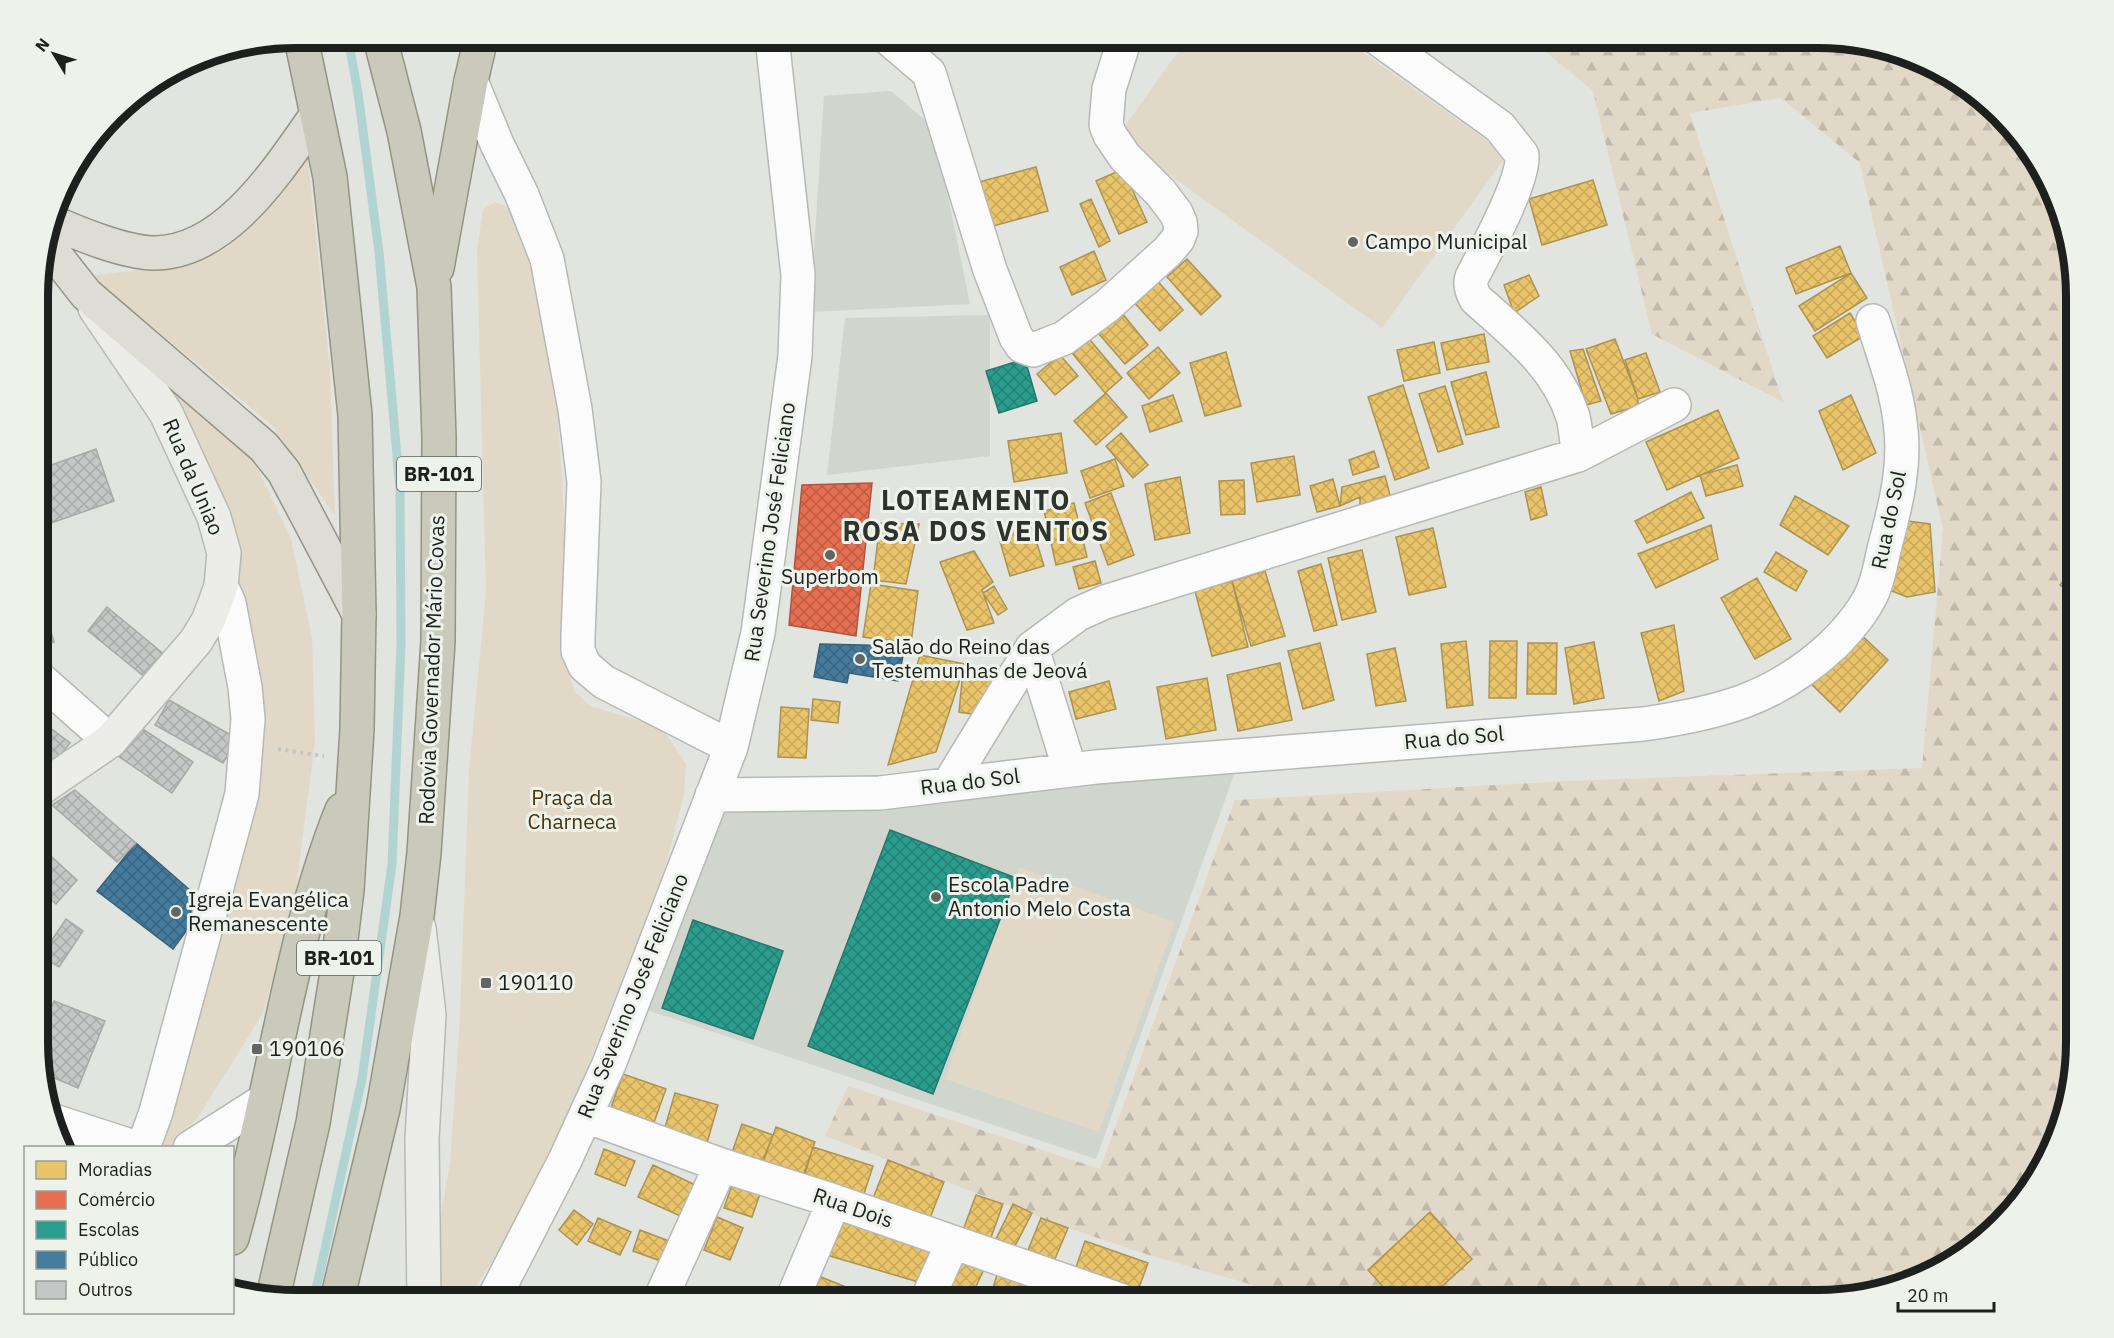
<svg xmlns="http://www.w3.org/2000/svg" width="2114" height="1338" viewBox="0 0 2114 1338" font-family="'IBM Plex Sans',sans-serif">
<defs>
<pattern id="forest-firs" width="22" height="20" patternUnits="userSpaceOnUse" patternTransform="scale(1.5)"><rect width="22" height="20" fill="#e2d8c8"/><path d="M5 1l3.5 6h-7zM16 11l3.5 6h-7z" fill="#c1b9ab"/></pattern>
<pattern id="homes-cross-hatch" width="8" height="8" patternUnits="userSpaceOnUse" patternTransform="scale(1.5)"><rect width="8" height="8" fill="#e9c46a"/><path d="M0 0l8 8M0 8l8-8" fill="none" stroke="#c7a85b"/></pattern>
<pattern id="shops-cross-hatch" width="8" height="8" patternUnits="userSpaceOnUse" patternTransform="scale(1.5)"><rect width="8" height="8" fill="#e76f51"/><path d="M0 0l8 8M0 8l8-8" fill="none" stroke="#bb5b43"/></pattern>
<pattern id="schools-cross-hatch" width="8" height="8" patternUnits="userSpaceOnUse" patternTransform="scale(1.5)"><rect width="8" height="8" fill="#2a9d8f"/><path d="M0 0l8 8M0 8l8-8" fill="none" stroke="#238074"/></pattern>
<pattern id="public-cross-hatch" width="8" height="8" patternUnits="userSpaceOnUse" patternTransform="scale(1.5)"><rect width="8" height="8" fill="#457b9d"/><path d="M0 0l8 8M0 8l8-8" fill="none" stroke="#39647f"/></pattern>
<pattern id="building-cross-hatch" width="8" height="8" patternUnits="userSpaceOnUse" patternTransform="scale(1.5)"><rect width="8" height="8" fill="#c4c7c5"/><path d="M0 0l8 8M0 8l8-8" fill="none" stroke="#a8aba9"/></pattern>
</defs>
<rect width="100%" height="100%" fill="#e1e4df"/>
<path fill="#d0d5cd" d="M 891,91 L 934,128 L 970,304 L 810,312 L 824,96 Z
M 990,315 L 990,456 L 827,475 L 845,318 Z
M 1235,772 L 1096,1159 L 644,1009 L 720,786 Z"/>
<path fill="#e2d8c8" d="M 1188,38 L 1343,38 L 1507,155 L 1382,328 L 1117,137 Z
M 307,150 L 330,369 L 335,516 L 272,425 L 90,276 L 191,264 L 222,251 L 245,233 Z
M 495,202 L 510,208 L 532,262 L 555,360 L 568,591 L 570,677 L 574,691 L 590,706 L 645,722 L 666,734 L 686,764 L 684,795 L 663,875 L 548,1168 L 530,1203 L 467,1300 L 426,1300 L 450,1163 L 460,1017 L 469,770 L 486,592 L 477,251 L 483,209 Z
M 86,294 L 198,415 L 253,459 L 291,539 L 312,638 L 315,742 L 292,919 L 262,1015 L 198,1117 L 169,1147 L 159,1147 L 248,809 L 237,582 Z
M 1019,867 L 1175,922 L 1099,1132 L 945,1079 Z"/>
<path fill="url(#forest-firs)" d="M 1529,38 L 1818,38 L 1885,46 L 1961,81 L 2042,167 L 2064,241 L 2076,290 L 2076,1058 L 2063,1124 L 2033,1185 L 1947,1266 L 1834,1300 L 1305,1300 L 1149,1255 L 1068,1228 L 825,1136 L 848,1086 L 1100,1169 L 1235,800 L 1567,781 L 1922,768 L 1943,529 L 1860,163 L 1781,98 L 1690,113 L 1783,402 L 1652,334 L 1593,91 Z"/>
<path fill="url(#homes-cross-hatch)" stroke="#ac9353" stroke-width="1.5" d="M 1036,167 L 1048,211 L 982,229 L 971,184 Z
M 1123,169 L 1147,222 L 1119,234 L 1096,181 Z
M 1593,180 L 1607,225 L 1542,245 L 1529,199 Z
M 1091,199 L 1110,241 L 1099,247 L 1080,204 Z
M 1840,246 L 1851,273 L 1796,294 L 1786,268 Z
M 1094,251 L 1106,280 L 1072,295 L 1060,267 Z
M 1187,259 L 1221,296 L 1201,315 L 1167,277 Z
M 1851,273 L 1867,298 L 1815,331 L 1799,306 Z
M 1529,275 L 1539,296 L 1514,313 L 1504,285 Z
M 1154,277 L 1183,310 L 1160,331 L 1131,299 Z
M 1117,307 L 1148,345 L 1125,364 L 1093,327 Z
M 1850,313 L 1864,336 L 1827,358 L 1813,336 Z
M 1085,334 L 1122,378 L 1105,393 L 1068,348 Z
M 1484,334 L 1489,362 L 1447,370 L 1441,343 Z
M 1615,339 L 1638,399 L 1638,406 L 1611,414 L 1586,349 Z
M 1434,342 L 1440,373 L 1404,381 L 1397,350 Z
M 1158,347 L 1180,373 L 1149,399 L 1127,373 Z
M 1583,349 L 1601,401 L 1586,405 L 1570,351 Z
M 1226,352 L 1241,406 L 1205,416 L 1190,363 Z
M 1646,353 L 1660,392 L 1638,399 L 1625,360 Z
M 1060,355 L 1078,376 L 1055,395 L 1037,374 Z
M 1486,372 L 1499,427 L 1466,435 L 1451,382 Z
M 1403,385 L 1429,468 L 1395,480 L 1368,397 Z
M 1445,386 L 1463,444 L 1438,452 L 1419,394 Z
M 1106,393 L 1127,417 L 1096,445 L 1074,421 Z
M 1173,395 L 1182,421 L 1150,432 L 1142,406 Z
M 1851,395 L 1876,453 L 1843,470 L 1819,411 Z
M 1718,410 L 1739,458 L 1667,490 L 1646,442 Z
M 1061,433 L 1067,473 L 1014,482 L 1008,441 Z
M 1121,433 L 1148,465 L 1133,478 L 1106,446 Z
M 1374,451 L 1379,467 L 1353,475 L 1349,460 Z
M 1294,456 L 1300,495 L 1257,502 L 1251,463 Z
M 1115,459 L 1124,486 L 1090,498 L 1081,471 Z
M 1737,465 L 1743,486 L 1706,496 L 1700,475 Z
M 1385,476 L 1390,495 L 1360,506 L 1360,497 L 1340,506 L 1342,487 Z
M 1180,477 L 1190,533 L 1155,540 L 1145,484 Z
M 1333,479 L 1340,506 L 1317,512 L 1310,486 Z
M 1244,480 L 1245,514 L 1221,515 L 1219,481 Z
M 1541,487 L 1547,515 L 1531,520 L 1525,492 Z
M 1691,492 L 1704,518 L 1647,543 L 1635,521 Z
M 1111,493 L 1134,555 L 1108,565 L 1085,503 Z
M 1795,496 L 1849,526 L 1828,555 L 1780,525 Z
M 1074,503 L 1087,557 L 1056,565 L 1044,511 Z
M 1900,520 L 1930,524 L 1935,592 L 1907,597 L 1882,587 Z
M 1030,521 L 1044,566 L 1010,576 L 997,531 Z
M 880,523 L 919,524 L 906,584 L 873,580 Z
M 1711,525 L 1718,559 L 1656,588 L 1638,554 Z
M 1433,528 L 1446,587 L 1409,595 L 1396,537 Z
M 1362,550 L 1376,612 L 1342,620 L 1328,558 Z
M 974,551 L 993,582 L 982,590 L 994,623 L 967,630 L 940,562 Z
M 1776,552 L 1807,571 L 1796,591 L 1764,572 Z
M 1095,561 L 1101,583 L 1079,589 L 1073,567 Z
M 1321,564 L 1337,625 L 1314,631 L 1298,571 Z
M 2072,570 L 2076,573 L 2076,598 L 2060,585 Z
M 1265,571 L 1285,636 L 1251,646 L 1232,581 Z
M 1757,578 L 1791,639 L 1755,659 L 1721,598 Z
M 1232,581 L 1248,647 L 1212,656 L 1195,591 Z
M 871,584 L 918,591 L 911,643 L 863,637 Z
M 994,586 L 1007,609 L 998,615 L 983,593 Z
M 1674,625 L 1684,691 L 1659,701 L 1641,633 Z
M 1856,630 L 1888,660 L 1840,712 L 1808,681 Z
M 1466,641 L 1473,705 L 1447,708 L 1441,644 Z
M 1490,641 L 1517,641 L 1516,698 L 1489,698 Z
M 1594,642 L 1604,698 L 1574,704 L 1565,648 Z
M 1320,643 L 1334,700 L 1303,709 L 1288,651 Z
M 1528,643 L 1557,643 L 1556,694 L 1527,694 Z
M 1395,648 L 1406,701 L 1376,706 L 1367,654 Z
M 920,655 L 965,664 L 936,752 L 888,765 Z
M 1280,663 L 1292,720 L 1238,731 L 1227,675 Z
M 963,670 L 1003,681 L 978,715 L 959,712 Z
M 1207,678 L 1216,730 L 1166,739 L 1157,687 Z
M 1109,681 L 1116,709 L 1076,719 L 1069,692 Z
M 813,699 L 840,702 L 838,723 L 811,720 Z
M 781,707 L 809,709 L 806,758 L 778,757 Z
M 623,1074 L 666,1089 L 652,1128 L 609,1113 Z
M 675,1093 L 718,1105 L 704,1153 L 661,1141 Z
M 742,1124 L 773,1135 L 758,1172 L 729,1161 Z
M 776,1127 L 815,1142 L 799,1187 L 759,1173 Z
M 813,1147 L 873,1166 L 861,1203 L 802,1184 Z
M 604,1149 L 635,1161 L 625,1186 L 595,1174 Z
M 888,1160 L 944,1182 L 928,1223 L 872,1201 Z
M 653,1165 L 702,1188 L 687,1219 L 638,1197 Z
M 732,1185 L 760,1194 L 752,1217 L 724,1208 Z
M 976,1195 L 1003,1204 L 989,1243 L 962,1233 Z
M 1013,1204 L 1032,1213 L 1014,1248 L 996,1239 Z
M 574,1210 L 593,1224 L 577,1245 L 559,1230 Z
M 1430,1212 L 1472,1259 L 1427,1300 L 1395,1300 L 1368,1270 Z
M 835,1216 L 944,1248 L 932,1286 L 823,1254 Z
M 717,1217 L 743,1228 L 730,1260 L 704,1250 Z
M 598,1218 L 631,1232 L 620,1255 L 588,1241 Z
M 1041,1218 L 1068,1228 L 1052,1266 L 1026,1255 Z
M 640,1230 L 677,1244 L 669,1264 L 633,1251 Z
M 1085,1241 L 1148,1263 L 1136,1296 L 1074,1273 Z
M 958,1255 L 985,1267 L 972,1295 L 945,1283 Z
M 1000,1265 L 1047,1281 L 1041,1300 L 1010,1300 L 991,1294 Z
M 816,1275 L 856,1291 L 853,1300 L 805,1300 Z
M 941,1285 L 979,1299 L 979,1300 L 935,1300 Z
M 1250,1290 L 1276,1300 L 1246,1300 Z"/>
<path fill="url(#shops-cross-hatch)" stroke="#ab5741" stroke-width="1.5" d="M 872,483 L 856,636 L 789,625 L 802,485 Z"/>
<path fill="url(#schools-cross-hatch)" stroke="#26786d" stroke-width="1.5" d="M 1025,359 L 1037,401 L 999,413 L 986,371 Z
M 890,830 L 1016,878 L 933,1094 L 808,1046 Z
M 693,920 L 783,951 L 753,1039 L 662,1008 Z"/>
<path fill="url(#public-cross-hatch)" stroke="#396077" stroke-width="1.5" d="M 820,644 L 905,646 L 898,681 L 849,673 L 847,683 L 814,677 Z
M 136,843 L 206,904 L 173,949 L 97,891 Z"/>
<g fill="none" stroke-linecap="round" stroke-linejoin="round">
<path stroke="#b1d4d3" stroke-width="9" d="M 312,1300 L 318,1281 L 362,1079 L 392,864 L 401,645 L 400,490 L 379,252 L 358,93 L 348,38"/>
</g>
<path fill="url(#building-cross-hatch)" stroke="#a8aaa7" stroke-width="1.5" d="M 96,449 L 114,501 L 40,527 L 40,469 Z
M 40,592 L 54,642 L 40,646 Z
M 107,607 L 165,655 L 146,678 L 88,631 Z
M 169,700 L 238,739 L 223,763 L 155,725 Z
M 40,720 L 70,743 L 56,761 L 40,748 Z
M 138,726 L 193,762 L 172,793 L 118,756 Z
M 75,790 L 136,843 L 117,862 L 52,805 Z
M 40,846 L 77,880 L 56,904 L 40,890 Z
M 66,919 L 83,931 L 59,967 L 41,956 Z
M 54,1001 L 105,1021 L 78,1088 L 40,1072 L 40,1036 Z"/>
<g fill="none" stroke-linecap="round" stroke-linejoin="round">
<g stroke="#b7b9b6" stroke-width="36">
<path id="street" d="M 888,38 L 929,73 L 990,270 L 1016,337 L 1022,346 L 1033,350 L 1064,338 L 1107,306 L 1168,251 L 1178,239 L 1181,231 L 1180,222 L 1176,213 L 1161,193 L 1125,157 L 1110,135 L 1106,125 L 1109,89 L 1125,38
M 471,81 L 497,144 L 522,195 L 547,259 L 575,409 L 584,482 L 578,636 L 578,651 L 585,666 L 604,682 L 731,747
M 1578,455 L 1674,405
M 1032,648 L 1070,770
M 40,679 L 110,741
M 949,784 L 1032,648 L 1078,614 L 1105,602 L 1578,455 C 1577,443 1576,429 1573,417 C 1557,366 1515,334 1476,299 C 1472,292 1469,285 1472,277 C 1486,250 1524,182 1522,155 L 1500,127 L 1377,38
M 712,795 L 880,793 L 1096,767 L 1644,724 C 1721,712 1774,700 1833,645 C 1849,629 1864,612 1873,591 C 1880,574 1882,555 1887,538 C 1897,500 1906,461 1900,421 C 1896,387 1883,354 1873,321
M 586,1116 L 721,1165 L 834,1201 L 1120,1300
M 57,1122 L 137,1148
M 143,1148 L 156,1112 L 242,794 L 248,719 L 245,687 L 229,603 L 221,586
M 190,1148 L 265,1100
M 493,1300 L 565,1160 L 609,1064 L 731,747 L 758,633 L 795,356 L 798,275 L 772,38
M 660,1300 L 721,1165
M 792,1300 L 834,1201
M 927,1300 L 952,1244"/>
</g>
<g stroke="#b7b9b6" stroke-width="36">
<path id="secondary" d="M 40,789 L 110,741 L 196,641 L 208,621 L 215,603 L 221,586 L 224,553 L 214,517 L 166,413 L 95,308
M 419,928 L 429,1015 L 422,1139 L 424,1300"/>
</g>
<g stroke="#939484" stroke-width="36">
<path id="primary" d="M 52,222 C 80,234 123,252 153,253 C 226,254 279,168 316,116
M 46,243 L 86,294 L 264,447 L 284,472 L 359,614"/>
</g>
<g stroke="#939484" stroke-width="36">
<path id="highway" d="M 437,268 L 471,81 L 481,38
M 232,1238 C 272,1097 288,945 342,810
M 273,1297 L 313,1123 L 337,972 L 347,890 L 357,729 L 359,614 L 355,415 L 330,177 L 301,38
M 337,1300 L 383,1109 L 417,916 L 424,853 L 438,641 L 439,437 L 434,287 L 404,131 L 380,38"/>
</g>
<path stroke="#c3c4c2" stroke-width="4" stroke-dasharray="3 4.5" stroke-linecap="butt" d="M 278,749 L 324,756"/>
<use href="#street" stroke="#fafbfa" stroke-width="33"/>
<use href="#secondary" stroke="#ecece8" stroke-width="33"/>
<use href="#primary" stroke="#deddd5" stroke-width="33"/>
<use href="#highway" stroke="#cacabc" stroke-width="33"/>
</g>
<g fill="#626561" stroke="#edf3eb" stroke-width="2">
<circle cx="1353" cy="242" r="6"/>
<circle cx="830" cy="555" r="6"/>
<circle cx="860" cy="659" r="6"/>
<circle cx="936" cy="897" r="6"/>
<circle cx="176" cy="912" r="6"/>
<rect x="480" y="977" width="12" height="12" rx="3"/>
<rect x="251" y="1043" width="12" height="12" rx="3"/>
</g>
<g text-anchor="middle" stroke-width="6" stroke-linejoin="round" paint-order="stroke">
<g fill="#edf3eb" stroke="#5c5f5b" stroke-width="1.5">
<rect x="397" y="457" width="84" height="34" rx="4.5"/>
<rect x="297" y="941" width="84" height="34" rx="4.5"/>
</g>
<g font-size="20" font-weight="bold" fill="#1e201d">
<text x="439" y="481">BR-101</text>
<text x="339" y="965">BR-101</text>
</g>
<g font-size="21" fill="#1e201d" stroke="#edf3eb" text-anchor="start">
<text x="1365" y="249">Campo Municipal</text>
<text x="830" y="584" text-anchor="middle">Superbom</text>
<text x="872" y="654">Salão do Reino das<tspan x="872" dy="24">Testemunhas de Jeová</tspan></text>
<text x="948" y="892">Escola Padre<tspan x="948" dy="24">Antonio Melo Costa</tspan></text>
<text x="188" y="907">Igreja Evangélica<tspan x="188" dy="24">Remanescente</tspan></text>
<text x="498" y="990">190110</text>
<text x="269" y="1056">190106</text>
</g>
<g font-size="21" fill="#1e201d" stroke="#edf3eb">
<text transform="translate(193 477) rotate(67)" y="7">Rua da Uniao</text>
<text transform="translate(1889 520) rotate(-78)" y="7">Rua do Sol</text>
<text transform="translate(770 532) rotate(-82)" y="7">Rua Severino José Feliciano</text>
<text transform="translate(432 670) rotate(-88)" y="7">Rodovia Governador Mário Covas</text>
<text transform="translate(1454 738) rotate(-5)" y="7">Rua do Sol</text>
<text transform="translate(970 782) rotate(-7)" y="7">Rua do Sol</text>
<text transform="translate(633 996) rotate(-68)" y="7">Rua Severino José Feliciano</text>
<text transform="translate(853 1208) rotate(19)" y="7">Rua Dois</text>
</g>
<g font-size="21" fill="#4c330b" stroke="#edf3eb">
<text x="572" y="805">Praça da<tspan x="572" dy="24">Charneca</tspan></text>
</g>
<g font-size="27" font-weight="bold" letter-spacing="1.5" fill="#2f332e" stroke="#edf3eb">
<text x="976" y="510">LOTEAMENTO<tspan x="976" dy="31">ROSA DOS VENTOS</tspan></text>
</g>
</g>
<path d="M0 0H2114V1338H0ZM296 48H1818A248 248 0 0 1 2066 296V1042A248 248 0 0 1 1818 1290H296A248 248 0 0 1 48 1042V296A248 248 0 0 1 296 48Z" fill="#edf3eb" fill-rule="evenodd"/>
<path fill="none" stroke="#1e201d" stroke-width="8" d="M296 48H1818A248 248 0 0 1 2066 296V1042A248 248 0 0 1 1818 1290H296A248 248 0 0 1 48 1042V296A248 248 0 0 1 296 48Z"/>
<rect x="24" y="1146" width="210" height="168" fill="#edf3eb" stroke="#9a9f99" stroke-width="1.5"/>
<rect x="36" y="1161" width="30" height="18" fill="#e9c46a" stroke="#9a9f99" stroke-width="1.5"/>
<text x="78" y="1176" font-size="18" fill="#1e201d">Moradias</text>
<rect x="36" y="1191" width="30" height="18" fill="#e76f51" stroke="#9a9f99" stroke-width="1.5"/>
<text x="78" y="1206" font-size="18" fill="#1e201d">Comércio</text>
<rect x="36" y="1221" width="30" height="18" fill="#2a9d8f" stroke="#9a9f99" stroke-width="1.5"/>
<text x="78" y="1236" font-size="18" fill="#1e201d">Escolas</text>
<rect x="36" y="1251" width="30" height="18" fill="#457b9d" stroke="#9a9f99" stroke-width="1.5"/>
<text x="78" y="1266" font-size="18" fill="#1e201d">Público</text>
<rect x="36" y="1281" width="30" height="18" fill="#c4c7c5" stroke="#9a9f99" stroke-width="1.5"/>
<text x="78" y="1296" font-size="18" fill="#1e201d">Outros</text>
<g transform="translate(54 54) rotate(308)" stroke="#edf3eb" stroke-width="4.5" paint-order="stroke">
<path d="M0-4.5L10 22L0 15L-10 22Z" fill="#1e201d"/>
<text y="-9" font-size="16" font-weight="bold" text-anchor="middle" fill="#1e201d">N</text>
</g>
<path d="M1898 1302v9h96v-9" fill="none" stroke="#1e201d" stroke-width="3"/>
<text x="1907" y="1302" font-size="18" fill="#1e201d" stroke="#edf3eb" stroke-width="4.5" paint-order="stroke">20 m</text>
</svg>
